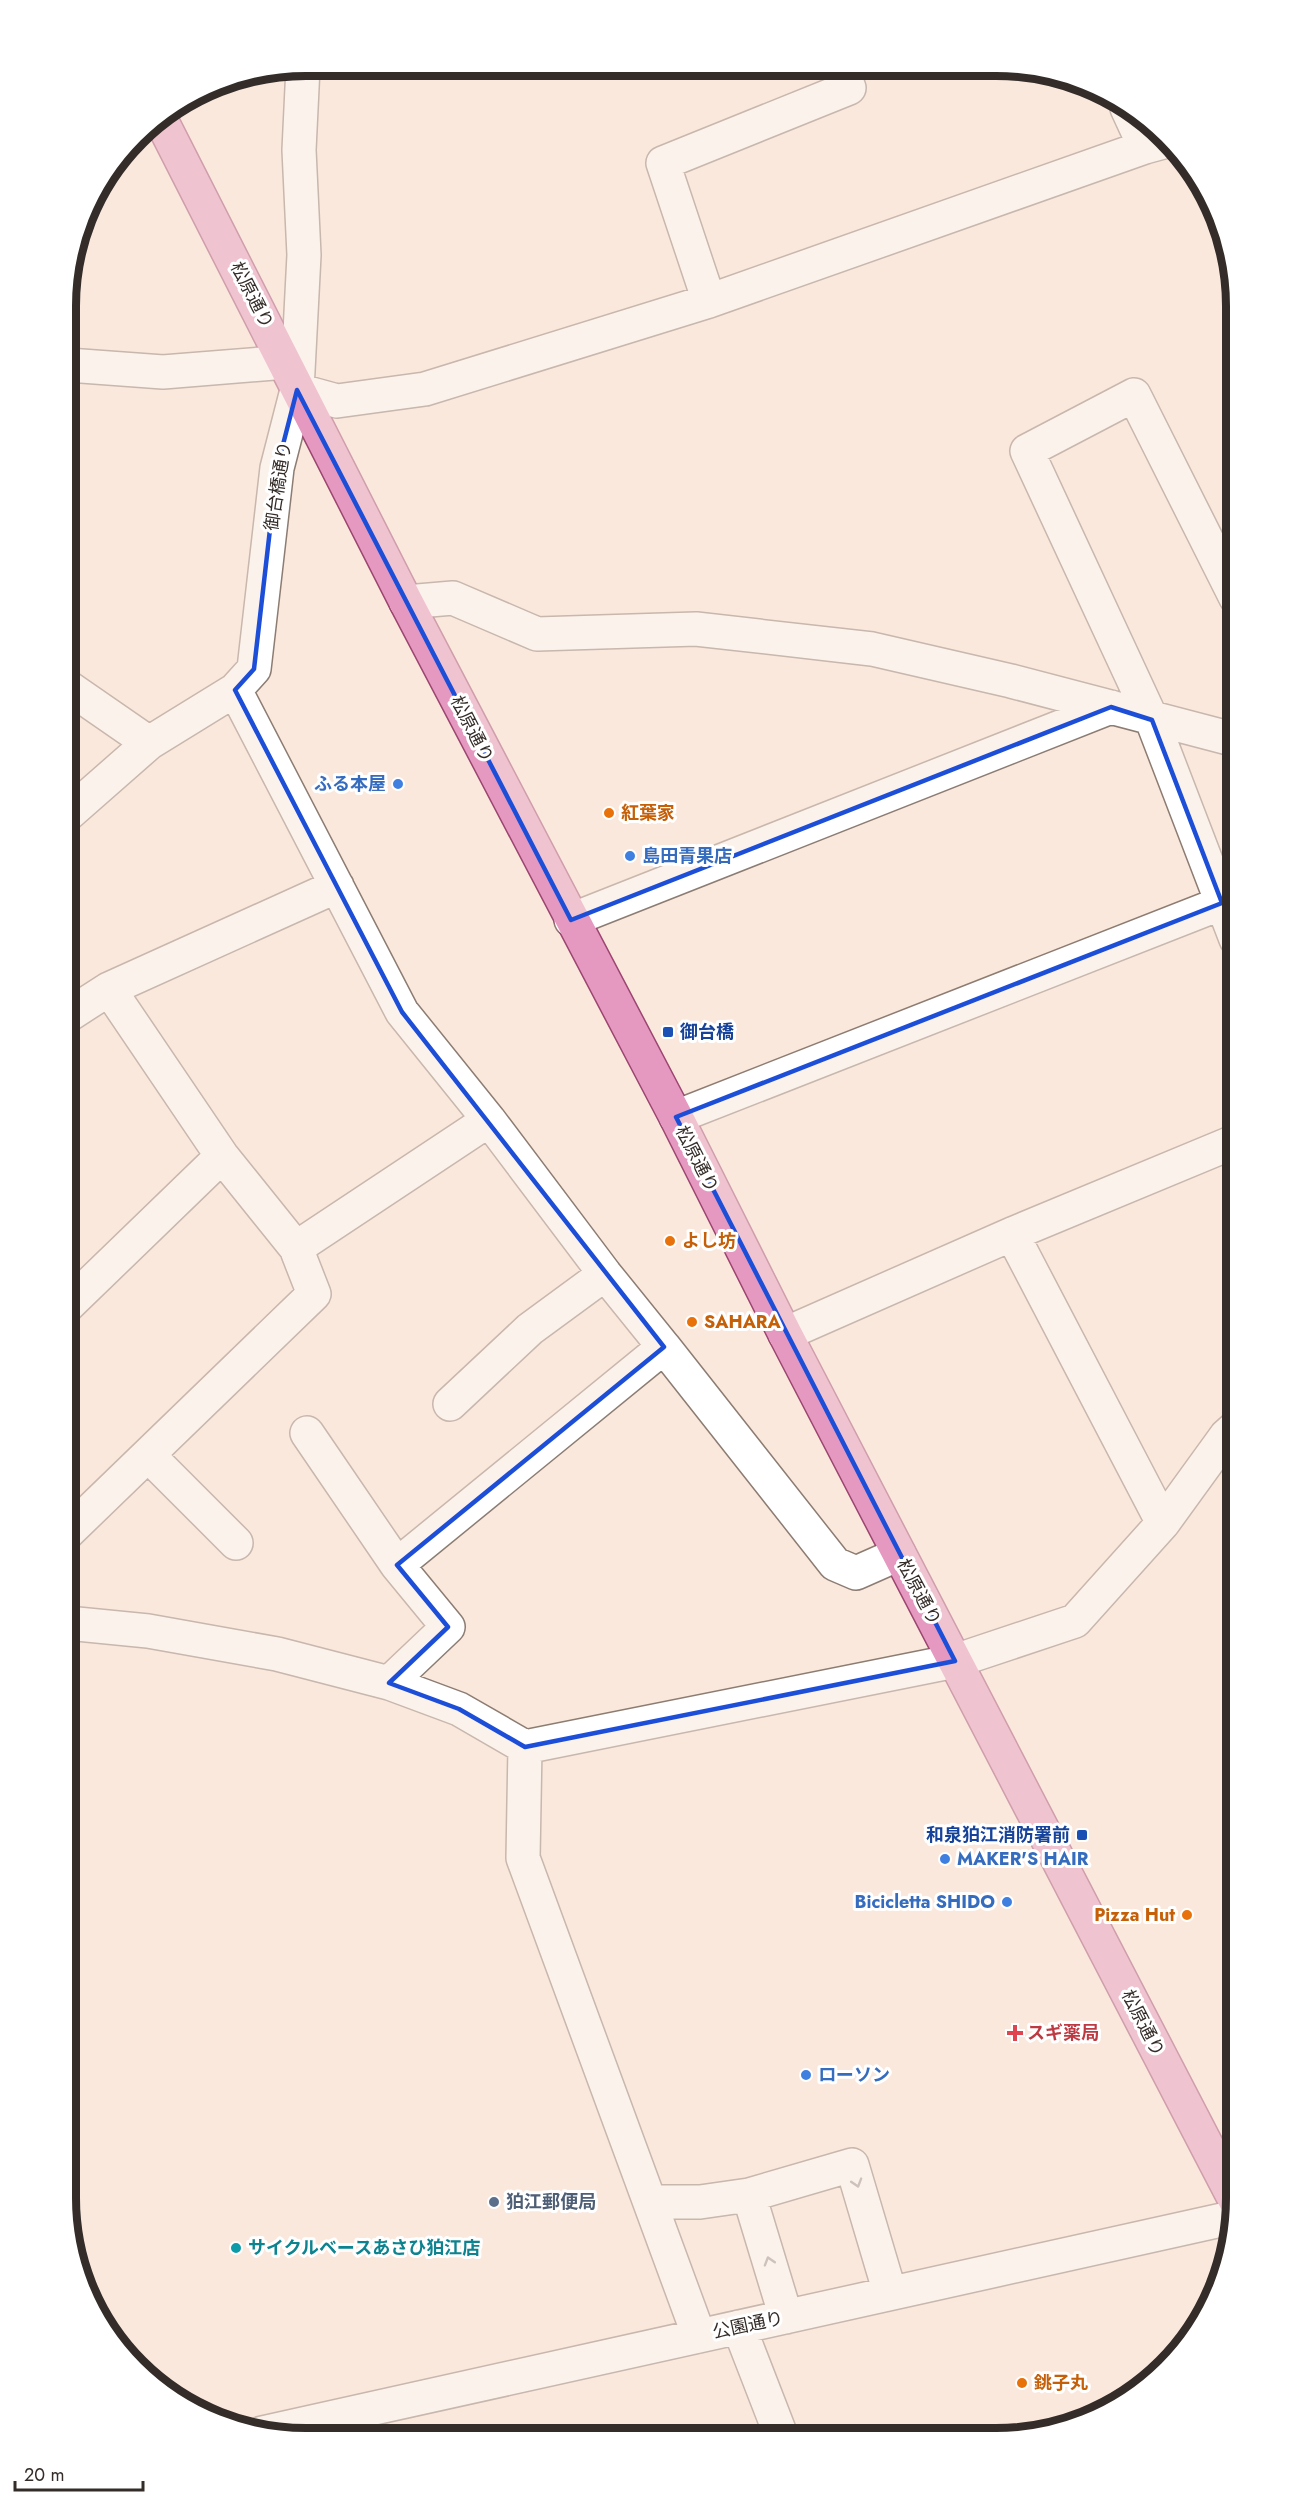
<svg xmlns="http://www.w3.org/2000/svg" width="1302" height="2505" viewBox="0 0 1302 2505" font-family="Jost,'Noto Sans JP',sans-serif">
<rect width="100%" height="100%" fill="#fae8dd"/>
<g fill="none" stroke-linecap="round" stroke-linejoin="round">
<g stroke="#8c7c72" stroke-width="36">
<path id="minor" d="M 1127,108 L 1145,147
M 709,301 L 663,163 L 849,88 L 841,69
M 68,365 L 163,372 L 286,362
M 297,390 L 337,401 L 425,389 L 709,301 L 1145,147 L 1167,141
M 406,602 L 453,598 L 537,634 L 696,629 L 872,649 L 1011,681 L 1236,740
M 68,687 L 149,743
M 235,690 L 402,1012 L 489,1120 L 605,1274 L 664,1347
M 67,815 L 149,743 L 235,690 L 254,669 L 277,468 L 297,390 L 304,255 L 299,150 L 303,67
M 571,920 L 1111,707
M 1236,939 L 1152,720 L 1027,451 L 1134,395 L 1236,598
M 67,1016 L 109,989 L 337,886
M 676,1117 L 1222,903
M 1012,1234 L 1163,1523
M 296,1248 L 489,1120
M 67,1306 L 222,1156
M 785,1334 L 1012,1234 L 1236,1141
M 450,1404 L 530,1329 L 605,1274
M 307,1433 L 397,1565
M 148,1455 L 236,1543
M 67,1533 L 314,1294 L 296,1248 L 222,1156 L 109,989
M 67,1623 L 148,1631 L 277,1654 L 389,1683 L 459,1709 L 525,1747 L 955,1661 L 1075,1621 L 1163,1523 L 1226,1436 L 1236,1427
M 389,1683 L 448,1627 L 397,1565 L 664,1347 L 835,1564 L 856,1573 L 899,1554
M 525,1747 L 523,1858 L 699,2336
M 650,2202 L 700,2202 L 749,2195
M 786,2317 L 749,2195 L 852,2165 L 890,2293
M 739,2327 L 782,2438
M 262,2433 L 1235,2217"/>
</g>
<g stroke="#9c4570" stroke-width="36">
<path id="major" d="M 160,118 L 406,602 L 676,1117 L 785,1334 L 1235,2200"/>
</g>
<use href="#minor" stroke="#fff" stroke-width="33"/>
<use href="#major" stroke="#e598c0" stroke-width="33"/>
</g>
<defs><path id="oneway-chevron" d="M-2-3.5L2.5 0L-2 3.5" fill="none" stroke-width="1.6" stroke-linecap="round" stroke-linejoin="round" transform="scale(1.5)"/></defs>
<g stroke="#999694">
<use href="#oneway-chevron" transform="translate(857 2183) rotate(73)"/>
<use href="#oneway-chevron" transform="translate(769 2261) rotate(-107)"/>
</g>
<path d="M0 0H1302V2505H0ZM 297,390 L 571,920 L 1111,707 L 1152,720 L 1222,903 L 676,1117 L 955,1661 L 525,1747 L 459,1709 L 389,1683 L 448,1627 L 397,1565 L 664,1347 L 402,1012 L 235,690 L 254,669 L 277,468 Z" fill="#fae8dd" fill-opacity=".55" fill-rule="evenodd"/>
<path fill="none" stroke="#1d4ed8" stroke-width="4.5" stroke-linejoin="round" d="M 297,390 L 571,920 L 1111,707 L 1152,720 L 1222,903 L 676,1117 L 955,1661 L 525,1747 L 459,1709 L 389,1683 L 448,1627 L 397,1565 L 664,1347 L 402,1012 L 235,690 L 254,669 L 277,468 Z"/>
<g fill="#3f7fe0" stroke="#fff" stroke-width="2">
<circle cx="398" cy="784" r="6"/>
<circle cx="630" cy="856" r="6"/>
<circle cx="945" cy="1859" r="6"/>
<circle cx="1007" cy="1902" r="6"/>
<circle cx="806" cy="2075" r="6"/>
</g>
<g fill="#e8710a" stroke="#fff" stroke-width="2">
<circle cx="609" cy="813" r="6"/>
<circle cx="670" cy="1241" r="6"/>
<circle cx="692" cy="1322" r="6"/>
<circle cx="1187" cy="1915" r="6"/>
<circle cx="1022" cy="2383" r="6"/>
</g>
<g fill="#1a4fb4" stroke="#fff" stroke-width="2">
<rect x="662" y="1026" width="12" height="12" rx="3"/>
<rect x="1076" y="1829" width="12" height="12" rx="3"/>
</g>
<path fill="#e0444e" stroke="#fff" stroke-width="2" d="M1012 2024h6v6h6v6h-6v6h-6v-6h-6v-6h6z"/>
<circle fill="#5c6f8a" stroke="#fff" stroke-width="2" cx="494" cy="2202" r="6"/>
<circle fill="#0f9aa8" stroke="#fff" stroke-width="2" cx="236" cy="2248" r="6"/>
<g text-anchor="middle" stroke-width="6" stroke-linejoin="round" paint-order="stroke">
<g font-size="18" fill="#332c28" stroke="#fff">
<text transform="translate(252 295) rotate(63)" y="6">松原通り</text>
<text transform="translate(278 486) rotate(-81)" y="6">御台橋通り</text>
<text transform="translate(472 729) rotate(63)" y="6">松原通り</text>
<text transform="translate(697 1159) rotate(63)" y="6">松原通り</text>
<text transform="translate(919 1592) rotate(62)" y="6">松原通り</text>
<text transform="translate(1143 2023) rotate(63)" y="6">松原通り</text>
<text transform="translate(748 2325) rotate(-12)" y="6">公園通り</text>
</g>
<g font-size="18" font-weight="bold" fill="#366cbe" stroke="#fff" text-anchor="start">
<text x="386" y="790" text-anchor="end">ふる本屋</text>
<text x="642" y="862">島田青果店</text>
<text x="957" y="1865">MAKER'S HAIR</text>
<text x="995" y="1908" text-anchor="end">Bicicletta SHIDO</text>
<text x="818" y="2081">ローソン</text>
</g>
<g font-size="18" font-weight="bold" fill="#c56008" stroke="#fff" text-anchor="start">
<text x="621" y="819">紅葉家</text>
<text x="682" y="1247">よし坊</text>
<text x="704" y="1328">SAHARA</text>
<text x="1175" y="1921" text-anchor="end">Pizza Hut</text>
<text x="1034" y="2389">銚子丸</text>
</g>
<g font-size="18" font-weight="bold" fill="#164399" stroke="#fff" text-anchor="start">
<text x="680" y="1038">御台橋</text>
<text x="1070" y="1841" text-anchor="end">和泉狛江消防署前</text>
</g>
<g font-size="18" font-weight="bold" fill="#be3a42" stroke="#fff" text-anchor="start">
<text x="1027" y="2039">スギ薬局</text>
</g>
<g font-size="18" font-weight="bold" fill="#4e5e75" stroke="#fff" text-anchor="start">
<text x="506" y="2208">狛江郵便局</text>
</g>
<g font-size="18" font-weight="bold" fill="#0d838f" stroke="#fff" text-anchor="start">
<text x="248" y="2254">サイクルベースあさひ狛江店</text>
</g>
</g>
<path d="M0 0H1302V2505H0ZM306 76H996A230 230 0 0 1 1226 306V2198A230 230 0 0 1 996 2428H306A230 230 0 0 1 76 2198V306A230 230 0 0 1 306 76Z" fill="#fff" fill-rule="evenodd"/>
<path fill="none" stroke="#332c28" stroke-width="8" d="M306 76H996A230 230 0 0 1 1226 306V2198A230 230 0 0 1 996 2428H306A230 230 0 0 1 76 2198V306A230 230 0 0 1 306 76Z"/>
<path d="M15 2481v9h128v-9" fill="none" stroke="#332c28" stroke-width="3"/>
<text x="24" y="2481" font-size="18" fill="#332c28" stroke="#ffffff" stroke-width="4.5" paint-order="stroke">20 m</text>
</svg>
